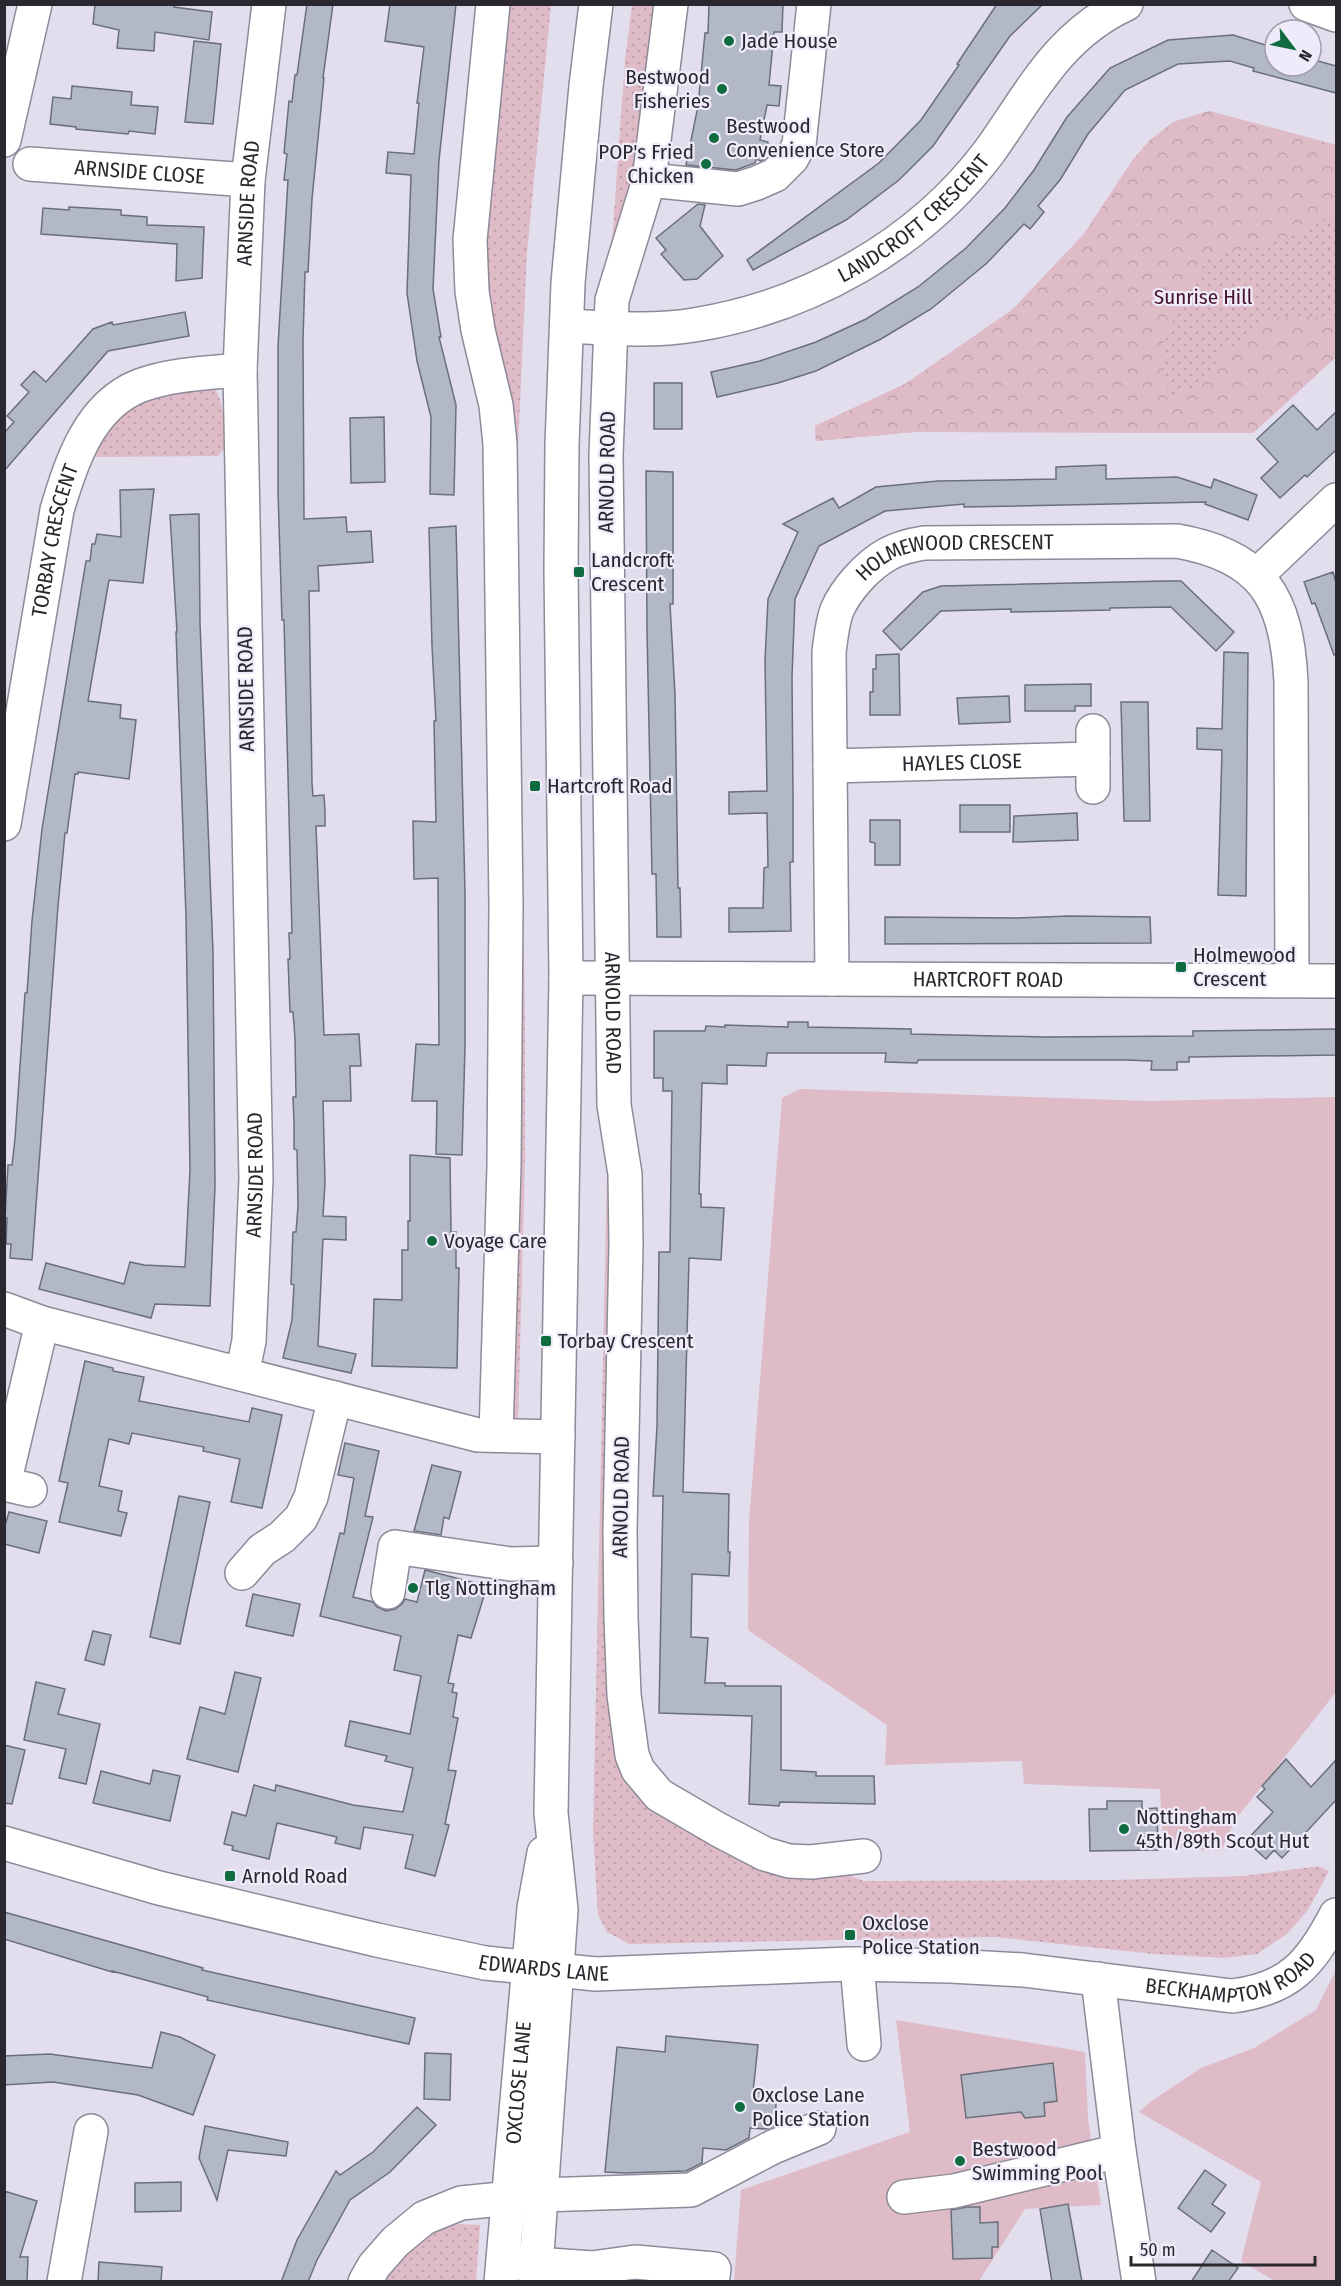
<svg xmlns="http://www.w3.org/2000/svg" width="1341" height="2286" viewBox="0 0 1341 2286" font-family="'Fira Sans Condensed',sans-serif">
<defs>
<pattern id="grass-dots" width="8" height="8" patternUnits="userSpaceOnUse" patternTransform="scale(1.5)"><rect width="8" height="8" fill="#debbc7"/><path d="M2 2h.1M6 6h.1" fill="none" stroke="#bfa1ab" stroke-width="1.8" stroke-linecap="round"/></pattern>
<pattern id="forest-crowns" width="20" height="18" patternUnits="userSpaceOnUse" patternTransform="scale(1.5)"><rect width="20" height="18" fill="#debbc7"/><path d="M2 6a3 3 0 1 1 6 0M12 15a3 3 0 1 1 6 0" fill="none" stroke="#bfa1ab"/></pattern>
</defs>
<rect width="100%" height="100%" fill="#e2deee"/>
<path fill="url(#grass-dots)" d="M 504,5 L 551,5 L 527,252 L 516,490 L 525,1022 L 525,1159 L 518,1425 L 509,1425 L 481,286 Z
M 632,5 L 656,5 L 649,86 L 628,202 L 611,257 L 625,60 Z
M 1209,111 L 1336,145 L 1336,357 L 1253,433 L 914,432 L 816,441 L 815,426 L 905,384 L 1012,310 L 1084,234 L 1132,161 L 1149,141 L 1173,122 Z
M 208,381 C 227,399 223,424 225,448 L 218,456 L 95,457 L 106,428 L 123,406 Z
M 608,1123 L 631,1783 L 863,1881 L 1114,1880 L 1243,1876 L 1319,1866 L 1329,1871 L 1308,1910 L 1287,1934 L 1257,1954 L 1224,1958 L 1154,1954 L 996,1937 L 629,1944 L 607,1932 L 598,1915 L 593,1833 Z
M 459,2224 L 480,2225 L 476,2281 L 381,2282 L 402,2256 L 428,2233 Z"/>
<path fill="url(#forest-crowns)" d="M 1209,111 L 1336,145 L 1336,224 L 1325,218 L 1297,235 L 1209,258 L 1191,283 L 1160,349 L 1169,397 L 1200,387 L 1222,354 L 1273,317 L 1313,316 L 1336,321 L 1336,357 L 1253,433 L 914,432 L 816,441 L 815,426 L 905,384 L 1012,310 L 1084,234 L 1132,161 L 1149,141 L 1173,122 Z"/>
<path fill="#debbc7" d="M 800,1089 L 1147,1101 L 1336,1097 L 1336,1692 L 1235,1820 L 1221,1851 L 1163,1847 L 1160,1789 L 1024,1784 L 1022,1761 L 885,1765 L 887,1725 L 748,1630 L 749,1522 L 782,1098 Z
M 1336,1970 L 1336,2281 L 1275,2281 L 1241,2261 L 1261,2182 L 1139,2112 L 1150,2102 L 1201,2068 L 1254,2048 L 1316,2010 Z
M 896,2020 L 1085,2052 L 1088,2119 L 1101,2205 L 1025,2209 L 979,2281 L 734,2282 L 741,2190 L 910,2132 Z"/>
<path fill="#b3b8c7" stroke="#6a6f7c" stroke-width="1.5" d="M 95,4 L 175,4 L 174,7 L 212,12 L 209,40 L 155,32 L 154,51 L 117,48 L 119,30 L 93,24 Z
M 307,4 L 333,4 L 323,78 L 324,78 L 312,199 L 308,272 L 305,272 L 303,341 L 304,519 L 346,517 L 347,532 L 371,531 L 373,562 L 318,566 L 319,591 L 309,591 L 312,783 L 313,796 L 324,795 L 325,811 L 325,826 L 316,826 L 324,1035 L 359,1034 L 361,1066 L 350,1066 L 351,1101 L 323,1101 L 325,1183 L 323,1216 L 346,1217 L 346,1240 L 323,1239 L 318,1346 L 356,1354 L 351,1373 L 283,1358 L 292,1320 L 294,1285 L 291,1284 L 293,1232 L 296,1232 L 298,1206 L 297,1150 L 294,1149 L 294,1123 L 293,1097 L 296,1097 L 295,1038 L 293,1012 L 290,1012 L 288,959 L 290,959 L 289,933 L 292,933 L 284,620 L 282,620 L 278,492 L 278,346 L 288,180 L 284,180 L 287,154 L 284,153 L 289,101 L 292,102 L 295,75 L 297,75 Z
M 390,4 L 456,4 L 439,160 L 433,289 L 441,337 L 439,337 L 456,405 L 454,495 L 430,494 L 431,417 L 417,361 L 407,293 L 411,175 L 386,173 L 388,152 L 414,154 L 419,103 L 417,103 L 424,47 L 385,41 Z
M 709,4 L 783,4 L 782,32 L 774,32 L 769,85 L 781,86 L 779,106 L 767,105 L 760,140 L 768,142 L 765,158 L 761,161 L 756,159 L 755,163 L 736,170 L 686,165 L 698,106 L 705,33 L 708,33 Z
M 997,4 L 1043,4 L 1010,36 L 933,146 L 899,180 L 846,220 L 753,270 L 747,260 L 879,163 L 921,120 L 959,65 L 957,64 Z
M 1233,35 L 1275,48 L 1275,66 L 1311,66 L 1311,59 L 1336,66 L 1336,93 L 1253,71 L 1254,68 L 1230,61 L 1178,64 L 1125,90 L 1088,134 L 1060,180 L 1038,206 L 1044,212 L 1030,229 L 1024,224 L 987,263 L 931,309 L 881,339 L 816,371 L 778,383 L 717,397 L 711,372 L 760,361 L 816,342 L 866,319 L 918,287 L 966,248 L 1005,208 L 1034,170 L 1067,117 L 1110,68 L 1168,40 Z
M 194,41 L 221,44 L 213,124 L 185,122 Z
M 72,86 L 132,92 L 131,105 L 158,107 L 155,134 L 129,131 L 128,134 L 76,129 L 76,127 L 50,124 L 53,97 L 71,99 Z
M 698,204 L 705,205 L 700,226 L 723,256 L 697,279 L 684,280 L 661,254 L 666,250 L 656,238 Z
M 69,207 L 121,210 L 121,215 L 147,217 L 147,225 L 204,227 L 202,278 L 176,281 L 177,244 L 41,234 L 43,208 L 69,210 Z
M 185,312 L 189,336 L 108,351 L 4,471 L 4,433 L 14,422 L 7,416 L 29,392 L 21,385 L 34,371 L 46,382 L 93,329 L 112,322 L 113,325 Z
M 654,383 L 682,383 L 682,429 L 654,429 Z
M 1293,405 L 1317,430 L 1336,412 L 1336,450 L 1307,477 L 1305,475 L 1280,498 L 1261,478 L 1278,462 L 1257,439 Z
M 384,417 L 385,482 L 351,483 L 350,418 Z
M 1106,465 L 1106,479 L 1177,477 L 1211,488 L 1214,479 L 1257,495 L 1248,520 L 1205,504 L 1206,502 L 964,507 L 964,504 L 885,511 L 819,546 L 795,599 L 792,677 L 793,796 L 793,862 L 790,862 L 791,931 L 729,932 L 729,908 L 763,908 L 764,868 L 768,867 L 767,813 L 729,814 L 729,792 L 767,791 L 765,660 L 768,599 L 798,532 L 783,524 L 833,498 L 839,508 L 876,487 L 938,481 L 1056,479 L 1056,467 Z
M 646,471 L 673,472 L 673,604 L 670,604 L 675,694 L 678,888 L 680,888 L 681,937 L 657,937 L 656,874 L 652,874 L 647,630 Z
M 154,489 L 143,583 L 109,580 L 88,701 L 121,705 L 120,718 L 136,720 L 129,779 L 78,772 L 78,774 L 75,774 L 67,833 L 65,833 L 58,906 L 32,1260 L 10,1258 L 11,1244 L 6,1244 L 7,1218 L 5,1218 L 8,1165 L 12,1165 L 15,1139 L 25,993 L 27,993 L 32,921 L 42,829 L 86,561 L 90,561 L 92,544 L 95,544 L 97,534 L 121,537 L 120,490 Z
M 199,514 L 200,623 L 213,952 L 215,1186 L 210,1306 L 155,1304 L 151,1318 L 39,1289 L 46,1263 L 124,1284 L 130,1262 L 144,1265 L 185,1267 L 190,1170 L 186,917 L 176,632 L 177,632 L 170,515 Z
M 456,526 L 465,892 L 465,1047 L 462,1155 L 436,1154 L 437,1101 L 412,1101 L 416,1044 L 439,1045 L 438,878 L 414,879 L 413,821 L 436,822 L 434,721 L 436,721 L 432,646 L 429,528 Z
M 1333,572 L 1336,583 L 1336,654 L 1334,655 L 1315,603 L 1312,604 L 1304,582 Z
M 1167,581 L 1181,581 L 1234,632 L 1216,651 L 1171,607 L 1110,608 L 1110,610 L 1011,612 L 1011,609 L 941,611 L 901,650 L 883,631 L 923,592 L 941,586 Z
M 1224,652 L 1248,653 L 1246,896 L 1218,895 L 1222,750 L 1197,749 L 1197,728 L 1222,729 Z
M 899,654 L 900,715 L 870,715 L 870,692 L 873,692 L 873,669 L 876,669 L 876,655 Z
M 1091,684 L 1091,706 L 1075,706 L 1075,711 L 1025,711 L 1025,685 Z
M 1009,696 L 1010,722 L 959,724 L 957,698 Z
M 1121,702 L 1148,702 L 1150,821 L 1124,821 Z
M 960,805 L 1010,805 L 1010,832 L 960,832 Z
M 1077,813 L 1078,840 L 1013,842 L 1014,816 Z
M 870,820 L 900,820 L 900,865 L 875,865 L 875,843 L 870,842 Z
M 1069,916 L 1150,917 L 1151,943 L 885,944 L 885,917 L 1017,918 Z
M 788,1022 L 808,1022 L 808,1027 L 911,1029 L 911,1034 L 1044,1037 L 1193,1036 L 1193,1031 L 1336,1029 L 1336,1055 L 1189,1057 L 1189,1062 L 1177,1062 L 1177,1070 L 1151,1070 L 1152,1061 L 1126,1060 L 918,1060 L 917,1063 L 885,1062 L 886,1053 L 767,1053 L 766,1066 L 727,1065 L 727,1084 L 702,1083 L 699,1194 L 701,1194 L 701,1207 L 724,1208 L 721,1260 L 689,1258 L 683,1492 L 729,1494 L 728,1552 L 730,1552 L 729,1576 L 692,1574 L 691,1637 L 708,1638 L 705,1683 L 725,1683 L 725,1686 L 781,1686 L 781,1770 L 816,1772 L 816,1776 L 874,1776 L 875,1804 L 780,1802 L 779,1806 L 749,1804 L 752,1716 L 659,1713 L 663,1496 L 653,1496 L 657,1426 L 659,1252 L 670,1252 L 672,1091 L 663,1091 L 663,1078 L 654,1078 L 654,1031 L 705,1031 L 706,1026 L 725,1027 L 725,1025 L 788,1027 Z
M 410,1155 L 450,1158 L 451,1232 L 456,1232 L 456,1268 L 459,1268 L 457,1368 L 372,1366 L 374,1299 L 402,1300 L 402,1250 L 408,1250 L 408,1221 L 410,1221 Z
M 85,1361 L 113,1368 L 113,1371 L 144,1377 L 139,1401 L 249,1422 L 252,1408 L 282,1415 L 262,1508 L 231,1502 L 240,1459 L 203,1451 L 204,1447 L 132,1433 L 129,1444 L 109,1439 L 99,1486 L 122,1491 L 118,1511 L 127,1513 L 121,1536 L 59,1522 L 68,1483 L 59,1481 Z
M 345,1443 L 379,1451 L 365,1516 L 373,1517 L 353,1597 L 373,1602 L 377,1607 L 386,1611 L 395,1609 L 402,1604 L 405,1599 L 417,1602 L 425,1570 L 487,1586 L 471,1638 L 458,1635 L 448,1683 L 454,1684 L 452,1692 L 457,1693 L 453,1717 L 458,1718 L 448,1770 L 456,1771 L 445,1824 L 449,1825 L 435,1876 L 405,1868 L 413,1835 L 364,1827 L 360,1849 L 335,1843 L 337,1837 L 277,1823 L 269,1859 L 232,1850 L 233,1846 L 224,1844 L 232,1812 L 246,1816 L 254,1785 L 275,1791 L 276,1785 L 353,1805 L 403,1812 L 413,1768 L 385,1761 L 387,1756 L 345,1746 L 350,1721 L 410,1734 L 421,1676 L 394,1670 L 401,1636 L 320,1616 L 340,1533 L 344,1534 L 354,1478 L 338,1475 Z
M 432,1465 L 461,1472 L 449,1519 L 444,1517 L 441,1535 L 414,1531 Z
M 179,1496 L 210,1502 L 180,1644 L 150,1637 Z
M 9,1512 L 47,1521 L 39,1553 L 4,1544 L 4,1529 Z
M 253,1594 L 300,1604 L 293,1636 L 246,1626 Z
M 93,1631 L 111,1635 L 104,1665 L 85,1660 Z
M 235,1672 L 261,1678 L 238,1772 L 187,1759 L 200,1707 L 225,1714 Z
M 36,1682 L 65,1689 L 58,1714 L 100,1724 L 86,1784 L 59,1778 L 66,1749 L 24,1740 Z
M 4,1745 L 25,1750 L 12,1804 L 4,1803 Z
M 1286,1759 L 1311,1787 L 1336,1760 L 1336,1800 L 1282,1858 L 1274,1850 L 1266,1859 L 1246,1841 L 1273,1812 L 1257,1797 L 1265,1789 L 1262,1786 Z
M 153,1770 L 180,1776 L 170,1821 L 93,1803 L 101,1771 L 150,1784 Z
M 1107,1801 L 1142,1801 L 1142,1809 L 1157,1808 L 1158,1850 L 1090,1851 L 1089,1809 L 1107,1809 Z
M 4,1912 L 203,1968 L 202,1970 L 415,2018 L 409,2044 L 207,2000 L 208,1997 L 112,1971 L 112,1972 L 4,1939 Z
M 161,2032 L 180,2037 L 215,2055 L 193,2115 L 138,2095 L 53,2082 L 4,2085 L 4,2056 L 50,2054 L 152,2068 Z
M 666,2036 L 758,2045 L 753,2092 L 777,2094 L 774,2126 L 766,2129 L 750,2128 L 749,2138 L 726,2150 L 703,2148 L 702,2163 L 686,2171 L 625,2173 L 605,2172 L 617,2047 L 665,2052 Z
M 425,2053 L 451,2054 L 450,2100 L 424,2099 Z
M 1053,2063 L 1057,2101 L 1044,2103 L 1045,2116 L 1025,2118 L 1021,2112 L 966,2118 L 961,2075 Z
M 417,2107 L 436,2125 L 390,2172 L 350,2200 L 317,2260 L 308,2282 L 281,2282 L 297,2240 L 336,2171 L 340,2175 L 373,2152 Z
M 205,2126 L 288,2142 L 286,2156 L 228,2150 L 217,2200 L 199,2158 Z
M 1205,2170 L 1226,2185 L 1212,2204 L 1225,2213 L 1211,2232 L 1178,2208 Z
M 181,2182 L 181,2211 L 135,2212 L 135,2183 Z
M 4,2191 L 37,2201 L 20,2257 L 28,2257 L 27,2282 L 4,2282 Z
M 1068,2204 L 1082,2282 L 1052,2282 L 1040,2209 Z
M 967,2207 L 980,2207 L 980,2223 L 998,2222 L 998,2247 L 992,2247 L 992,2258 L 953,2259 L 951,2210 Z
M 1212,2250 L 1238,2268 L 1228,2282 L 1191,2282 Z
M 99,2262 L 162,2267 L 161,2282 L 98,2282 Z"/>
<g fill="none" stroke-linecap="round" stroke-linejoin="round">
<g stroke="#8e8a99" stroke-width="36">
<g id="minor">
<path d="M 493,4 L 470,240 L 472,291 L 478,330 L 496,405 L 500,444 L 506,905 L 504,1167 L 496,1435"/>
<path id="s1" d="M 671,4 L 649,180 L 612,300 L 606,455 L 614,1105 L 625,1174 L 626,1245 L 620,1531 L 621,1618 L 624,1695 L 632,1755 L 638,1770 L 659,1795 L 719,1830 L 765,1854 L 789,1861 L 811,1862 L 864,1856"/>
<path d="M 1306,4 L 1336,15"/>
<path d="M 4,140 L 35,4"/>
<path id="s2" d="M 30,164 L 248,180"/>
<path d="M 649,180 L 738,189 L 757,183 L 775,175 L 792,158 L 799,145 L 814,4"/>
<path id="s3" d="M 567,326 C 609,328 652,332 694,325 C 808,307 919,245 989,152 C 1030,95 1058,35 1126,4"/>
<path d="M 1257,575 L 1336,500"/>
<path d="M 1093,731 L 1093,787"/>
<path id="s4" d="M 830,766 L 1093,759"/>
<path id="s5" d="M 4,824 L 57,510 C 71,463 89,406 139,386 C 171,374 207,373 240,370"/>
<path id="s6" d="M 566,978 L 1336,981"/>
<path id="s7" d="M 832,979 L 829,652 C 831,638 832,623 837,610 C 846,589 868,565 888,554 C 899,548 911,545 924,543 L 1177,541 C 1263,556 1287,598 1291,682 L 1292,980"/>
<path d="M 4,1309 L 42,1323 L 478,1435 L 558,1437"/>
<path id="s8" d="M 242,1374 L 249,1341 L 256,1179 L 240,370 L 248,180 L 269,4"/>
<path d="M 30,1490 L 4,1484 L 42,1323"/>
<path d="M 242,1573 L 262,1550 L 282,1537 L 301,1518 L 311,1497 L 335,1398"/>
<path d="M 388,1592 L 395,1547 L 511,1564 L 556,1563"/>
<path id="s9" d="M 4,1843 L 159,1888 L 377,1940 L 485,1963 L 596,1974 L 849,1964 L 951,1966 L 1023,1970 L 1232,1996 C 1289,1989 1310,1965 1336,1915"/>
<path d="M 857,1964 L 864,2044"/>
<path d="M 1098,1979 L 1119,2151 L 1139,2282"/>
<path d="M 904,2197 L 954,2191 L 1119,2151"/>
<path d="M 507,2262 L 592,2268 L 591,2282"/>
<path d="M 592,2268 L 635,2262 L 714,2269 L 712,2282"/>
<path d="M 64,2282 L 91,2131"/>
<path d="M 365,2282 L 374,2266 L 395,2242 L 424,2218 L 461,2203 L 541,2195 L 691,2190 L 773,2147 L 819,2128"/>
</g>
</g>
<g stroke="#8e8a99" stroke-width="36">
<g id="major">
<path id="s10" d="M 501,2282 L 534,1908 L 544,1853"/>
<path d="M 535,2282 L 561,1910 L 551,1813 L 566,978 L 561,570 L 562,445 L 568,283 L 586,86 L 596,4"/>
</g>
</g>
<use href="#minor" stroke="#fff" stroke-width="33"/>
<use href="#major" stroke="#fff" stroke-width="33"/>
</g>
<g fill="#106c40" stroke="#efebfb" stroke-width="2">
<circle cx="729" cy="41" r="6"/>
<circle cx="722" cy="89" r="6"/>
<circle cx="714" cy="138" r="6"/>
<circle cx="706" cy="164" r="6"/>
<rect x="573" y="566" width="12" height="12" rx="3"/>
<rect x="529" y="780" width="12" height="12" rx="3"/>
<rect x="1175" y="961" width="12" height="12" rx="3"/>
<circle cx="432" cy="1241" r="6"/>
<rect x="540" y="1335" width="12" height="12" rx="3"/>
<circle cx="413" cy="1588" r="6"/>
<circle cx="1124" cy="1829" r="6"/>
<rect x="224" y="1870" width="12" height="12" rx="3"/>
<rect x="844" y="1929" width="12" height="12" rx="3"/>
<circle cx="740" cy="2107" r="6"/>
<circle cx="960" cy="2161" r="6"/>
</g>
<g text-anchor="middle" stroke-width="4.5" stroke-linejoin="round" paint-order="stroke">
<g font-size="21" fill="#2a282e" stroke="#efebfb" text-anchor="start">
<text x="741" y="48">Jade House</text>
<text x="710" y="84" text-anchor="end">Bestwood<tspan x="710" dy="24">Fisheries</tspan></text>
<text x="726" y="133">Bestwood<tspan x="726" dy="24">Convenience Store</tspan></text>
<text x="694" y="159" text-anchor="end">POP's Fried<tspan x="694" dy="24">Chicken</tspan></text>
<text x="591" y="567">Landcroft<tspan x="591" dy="24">Crescent</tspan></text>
<text x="547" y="793">Hartcroft Road</text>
<text x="1193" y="962">Holmewood<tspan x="1193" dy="24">Crescent</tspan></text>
<text x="444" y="1248">Voyage Care</text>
<text x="558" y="1348">Torbay Crescent</text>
<text x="425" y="1595">Tlg Nottingham</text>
<text x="1136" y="1824">Nottingham<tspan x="1136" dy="24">45th/89th Scout Hut</tspan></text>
<text x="242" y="1883">Arnold Road</text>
<text x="862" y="1930">Oxclose<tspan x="862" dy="24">Police Station</tspan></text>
<text x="752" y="2102">Oxclose Lane<tspan x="752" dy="24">Police Station</tspan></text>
<text x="972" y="2156">Bestwood<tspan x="972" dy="24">Swimming Pool</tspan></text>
</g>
<g font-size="21" fill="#2a282e" stroke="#efebfb">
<text dy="7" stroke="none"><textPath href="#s2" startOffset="110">ARNSIDE CLOSE</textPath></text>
<text dy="7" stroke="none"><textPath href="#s8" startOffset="1172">ARNSIDE ROAD</textPath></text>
<text dy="7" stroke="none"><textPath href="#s3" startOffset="376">LANDCROFT CRESCENT</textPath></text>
<text transform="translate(607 472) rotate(-89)" y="7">ARNOLD ROAD</text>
<text dy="7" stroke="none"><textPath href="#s5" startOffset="288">TORBAY CRESCENT</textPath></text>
<text dy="7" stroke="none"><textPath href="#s7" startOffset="512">HOLMEWOOD CRESCENT</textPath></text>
<text transform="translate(246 689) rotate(-91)" y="7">ARNSIDE ROAD</text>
<text dy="7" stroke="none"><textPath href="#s4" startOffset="132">HAYLES CLOSE</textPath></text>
<text dy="7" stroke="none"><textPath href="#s6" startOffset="422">HARTCROFT ROAD</textPath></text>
<text dy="7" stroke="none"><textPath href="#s1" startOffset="1016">ARNOLD ROAD</textPath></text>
<text dy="7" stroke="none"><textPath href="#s8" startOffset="200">ARNSIDE ROAD</textPath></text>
<text transform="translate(621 1497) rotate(-89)" y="7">ARNOLD ROAD</text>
<text dy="7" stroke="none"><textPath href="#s9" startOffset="555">EDWARDS LANE</textPath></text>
<text dy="7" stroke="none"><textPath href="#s9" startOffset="1248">BECKHAMPTON ROAD</textPath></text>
<text dy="7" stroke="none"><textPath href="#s10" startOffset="200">OXCLOSE LANE</textPath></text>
</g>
<g font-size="21" fill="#47122b" stroke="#efebfb">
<text x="1203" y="304">Sunrise Hill</text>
</g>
</g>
<rect width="1341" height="2286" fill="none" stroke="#2a282e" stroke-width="12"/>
<g transform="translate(1293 48) rotate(122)"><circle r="28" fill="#efebfb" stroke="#a09da9" stroke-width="1.5"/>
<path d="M0-4.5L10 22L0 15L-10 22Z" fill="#106c40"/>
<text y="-9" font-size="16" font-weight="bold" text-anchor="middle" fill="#2a282e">N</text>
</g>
<path d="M1131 2256v9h184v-9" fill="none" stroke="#2a282e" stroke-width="3"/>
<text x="1140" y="2256" font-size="18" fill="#2a282e" stroke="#efebfb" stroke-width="4.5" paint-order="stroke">50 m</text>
</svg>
